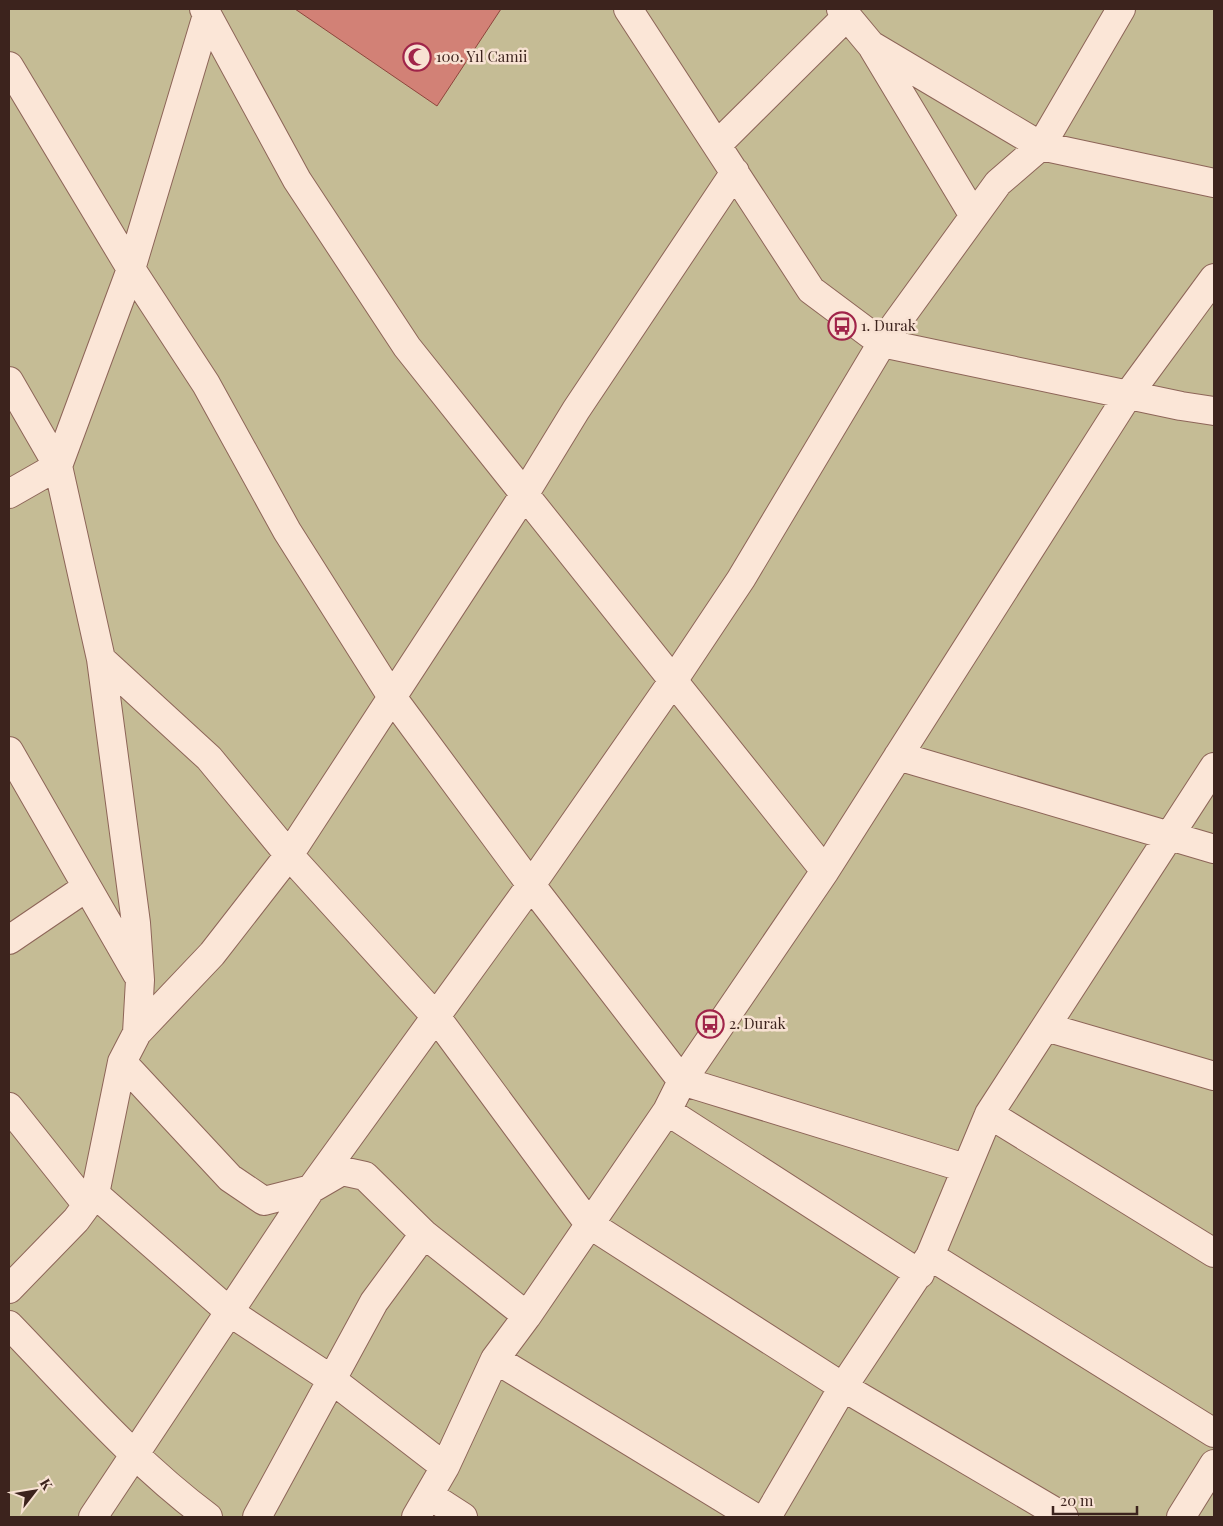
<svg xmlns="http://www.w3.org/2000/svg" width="1223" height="1526" viewBox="0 0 1223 1526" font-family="'Playfair Display',serif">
<rect width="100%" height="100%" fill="#f1d6c3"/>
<path fill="#c5bc95" d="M 9,9 L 1214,9 L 1214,1517 L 9,1517 Z"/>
<path fill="#d28176" stroke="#8e453c" d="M 295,9 L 501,9 L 437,106 Z"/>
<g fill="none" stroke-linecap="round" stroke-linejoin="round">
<g stroke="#8d6558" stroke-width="30">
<path id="minor" d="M 204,9 L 297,180 L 407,347 L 825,871
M 628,9 L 811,290 L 882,343 L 1181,406 L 1214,411
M 841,9 L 871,45 L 1041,146 L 1214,183
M 873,48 L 974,216
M 9,66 L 131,269 L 206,384 L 287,531 L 392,697 L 531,885 L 682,1081 L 965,1168
M 717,145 L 847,16
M 9,381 L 58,466
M 58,466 L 131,269 L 207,15
M 9,494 L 58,466 L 101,659 L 136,923 L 140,980 L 137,1033 L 122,1062 L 95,1194 L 76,1220 L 9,1289
M 101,659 L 209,758 L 289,855 L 437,1018 L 589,1224 L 843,1387 L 1064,1517
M 9,751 L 137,974
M 898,756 L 1214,849
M 9,940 L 87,887
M 1046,1027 L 1214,1076
M 137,1033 L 212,954 L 289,855 L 524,495 L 576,410 L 735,172
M 122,1062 L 230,1178 L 264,1201 L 311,1189 L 342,1171 L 365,1176 L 424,1234 L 527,1316 L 495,1359 L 445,1467 L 416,1517
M 9,1107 L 87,1205
M 667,1111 L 920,1274
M 989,1114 L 1214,1253
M 95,1194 L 231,1313 L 331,1379 L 445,1467
M 930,1256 L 1214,1433
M 527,1316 L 667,1111 L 682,1081 L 825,871 L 1128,395 L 1214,278
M 9,1325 C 73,1391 134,1462 208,1517
M 495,1359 L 754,1517
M 429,1495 L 463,1517
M 93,1517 L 311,1189 L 531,885 L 673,681 L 741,579 L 882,343 L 998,183 L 1041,146 L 1121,9
M 257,1517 L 374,1302 L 424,1234
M 767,1517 L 843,1387 L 930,1256 L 989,1114 L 1214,767
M 1181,1517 L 1214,1464"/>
</g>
<use href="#minor" stroke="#fbe6d7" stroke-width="28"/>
</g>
<defs>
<g id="mosque-ring" transform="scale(1.4375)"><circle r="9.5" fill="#f8e2d3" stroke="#a02449" stroke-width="1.5"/><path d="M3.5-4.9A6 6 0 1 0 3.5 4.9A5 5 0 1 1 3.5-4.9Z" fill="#a02449"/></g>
<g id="bus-ring" transform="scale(1.4375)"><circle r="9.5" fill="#f8e2d3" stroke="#a02449" stroke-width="1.5"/><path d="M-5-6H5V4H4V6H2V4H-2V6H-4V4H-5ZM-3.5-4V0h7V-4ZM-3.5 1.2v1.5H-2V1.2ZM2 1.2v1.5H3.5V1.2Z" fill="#a02449"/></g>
</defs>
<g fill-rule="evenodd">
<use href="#mosque-ring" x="417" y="57"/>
<use href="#bus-ring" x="842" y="326"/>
<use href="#bus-ring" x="710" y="1024"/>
</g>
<g text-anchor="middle" stroke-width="5" stroke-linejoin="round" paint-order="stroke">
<g font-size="15" fill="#3c231d" stroke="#f8e2d3" text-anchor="start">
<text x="436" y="62">100. Yıl Camii</text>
<text x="861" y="331">1. Durak</text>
<text x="729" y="1029">2. Durak</text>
</g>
</g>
<rect width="1223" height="1526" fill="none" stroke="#3c231d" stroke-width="20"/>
<g transform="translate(35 1491) rotate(59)" stroke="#f8e2d3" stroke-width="4" paint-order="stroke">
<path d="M0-4L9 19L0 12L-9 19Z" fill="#3c231d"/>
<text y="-8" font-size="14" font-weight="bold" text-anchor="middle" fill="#3c231d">K</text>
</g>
<path d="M1053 1506v8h84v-8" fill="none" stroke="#3c231d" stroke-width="2.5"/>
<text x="1060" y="1506" font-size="15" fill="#3c231d" stroke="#f8e2d3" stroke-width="4" paint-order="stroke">20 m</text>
</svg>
